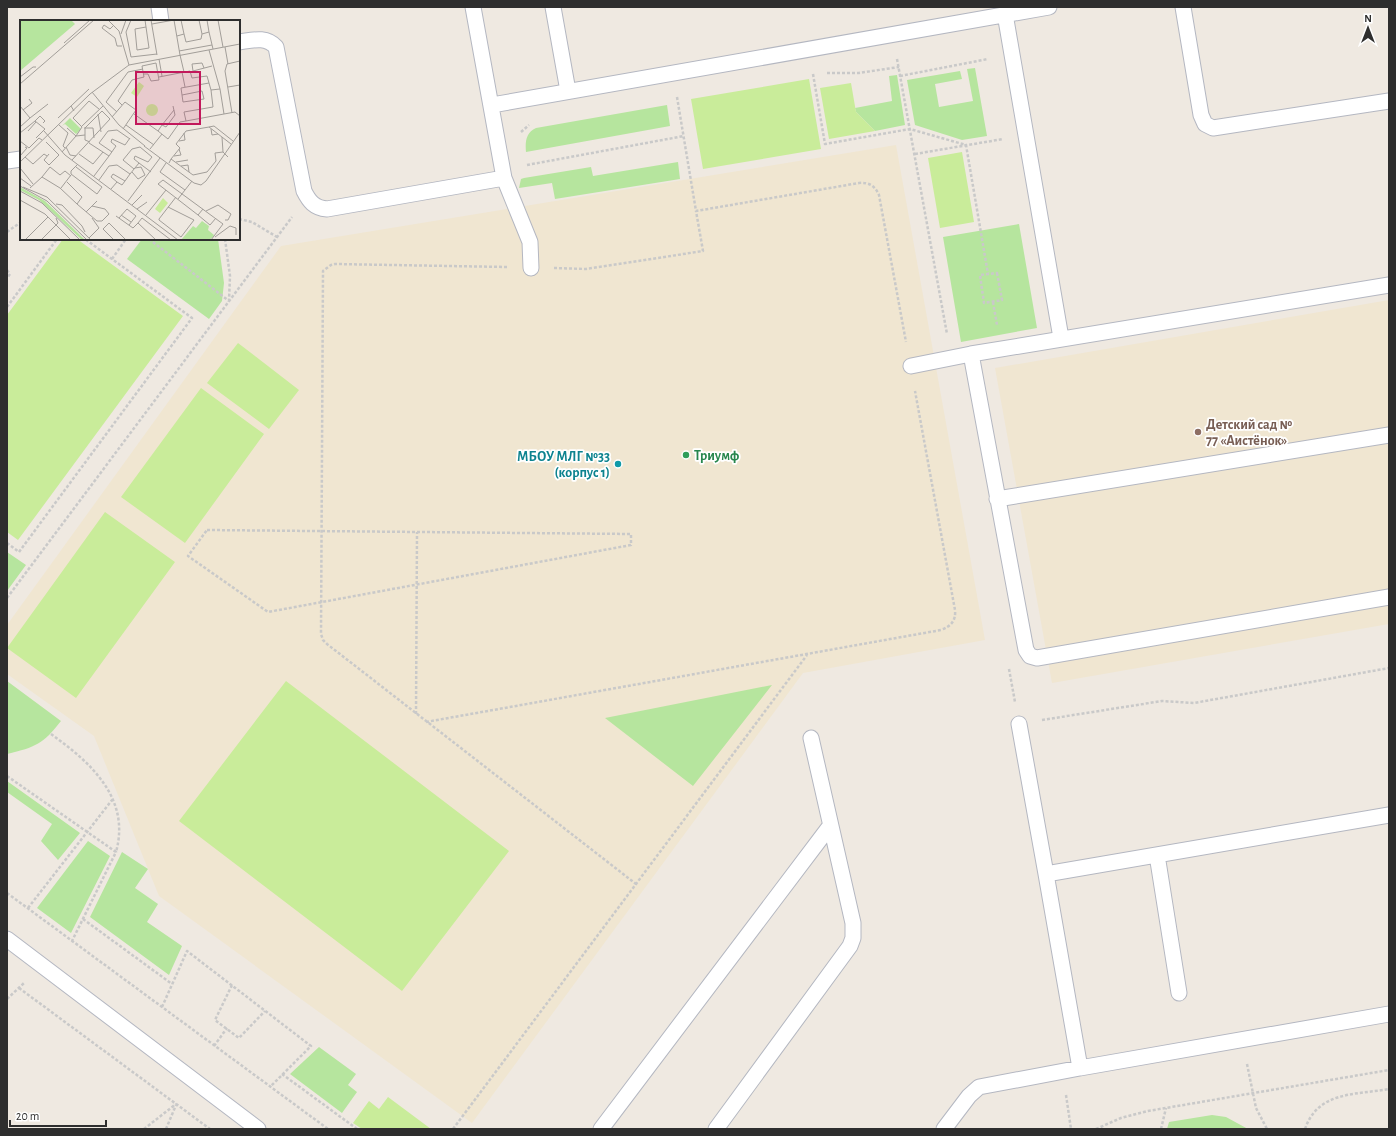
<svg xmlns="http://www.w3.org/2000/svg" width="1396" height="1136" viewBox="0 0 1396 1136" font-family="'Alegreya Sans',sans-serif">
<rect width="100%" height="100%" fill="#efe9e1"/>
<path fill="#f0e6d1" d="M 896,145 L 985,640 L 803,673 L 472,1123 L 159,896 L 94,736 L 7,674 L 7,625 L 281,246 Z
M 1389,300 L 1389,624 L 1052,683 L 995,368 Z"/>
<path fill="#b6e59e" d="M 975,68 L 987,136 L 962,140 L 915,125 L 907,80 L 960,71 L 962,79 L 935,84 L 939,107 L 973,101 L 967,69 Z
M 897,75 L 905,125 L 875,131 L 856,112 L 855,108 L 892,101 L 889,76 Z
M 667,105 L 670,126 L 526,152 C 525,142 526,132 536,128 Z
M 678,162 L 680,179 L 555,199 L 552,183 L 519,188 L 521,179 L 524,178 L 591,167 L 593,176 Z
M 1019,224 L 1037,328 L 961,342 L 943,237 Z
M 142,239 L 218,239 L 224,283 L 222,301 L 209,319 L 127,259 Z
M 7,552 L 26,565 L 7,591 Z
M 7,681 L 61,721 C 43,744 36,747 7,754 Z
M 772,685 L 693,786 L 605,718 Z
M 7,781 L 80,833 L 58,860 L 41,841 L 52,824 L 7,792 Z
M 88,841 L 110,856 L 71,933 L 37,908 Z
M 122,852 L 148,869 L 135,888 L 158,904 L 147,922 L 182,946 L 169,975 L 90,917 Z
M 319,1047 L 356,1074 L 348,1085 L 357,1092 L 342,1113 L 290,1074 Z
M 1212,1115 L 1226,1117 L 1248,1129 L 1167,1129 L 1169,1122 Z"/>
<path fill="#c9ec9a" d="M 809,79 L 821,149 L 703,169 L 691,99 Z
M 851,83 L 856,112 L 875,131 L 829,139 L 820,88 Z
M 962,152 L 974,222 L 940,228 L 928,158 Z
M 63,239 L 77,239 L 183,316 L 18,540 L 7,532 L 7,315 Z
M 238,343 L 299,390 L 269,429 L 207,383 Z
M 201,388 L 264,434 L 185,543 L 121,497 Z
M 105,512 L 175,562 L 76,698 L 7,648 Z
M 286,681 L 509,851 L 402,991 L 179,821 Z
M 388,1097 L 431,1129 L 362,1129 L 353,1123 L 369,1101 L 379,1109 Z"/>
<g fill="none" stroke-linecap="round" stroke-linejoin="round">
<g stroke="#b4b7c1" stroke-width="17">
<path id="service" d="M 159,7 L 161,21
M 553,7 L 568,91
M 1183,7 L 1201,115 L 1205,124 L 1213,128 L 1389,101
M 1005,14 L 1061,338
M 239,42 C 253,40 266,36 276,47 L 304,191 C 309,201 314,208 327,209 L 504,178 L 473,7
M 492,105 L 1049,7
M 7,161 L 21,159
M 504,178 L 530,242 L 531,268
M 1389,285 L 971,354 L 1026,650 L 1030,656 L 1037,658 L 1389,597
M 911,366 L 971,354
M 997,499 L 1389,435
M 1019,724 L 1046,874
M 1389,815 L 1046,874 L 1080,1068 L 1389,1014
M 1157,855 L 1179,993
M 7,939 L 258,1129
M 601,1129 L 830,826
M 716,1129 L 850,946 L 853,938 L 853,923 L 811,738
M 944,1129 L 969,1096 L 979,1087 L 1080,1068"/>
</g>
<path stroke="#c9c9c9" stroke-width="2.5" stroke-dasharray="3 2" stroke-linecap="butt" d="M 897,59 L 947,334
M 827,73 L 859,73 L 899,67
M 813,74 L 825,144 L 910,129 L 966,145 L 988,274
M 900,76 L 988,59
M 677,97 L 696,211 L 859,183 C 869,182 875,186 879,195 L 906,342
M 521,132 L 529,125
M 915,154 L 1003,139
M 527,165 L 684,136
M 239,219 L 252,222 L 277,237
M 7,232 L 21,222
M 149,239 L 229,301
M 225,239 L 230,276 L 229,300
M 112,259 L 126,239
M 507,267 L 335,264 L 331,265 L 323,271 L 321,634 L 323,640 L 327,644 L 636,884
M 554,268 L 586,269 L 703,251 L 696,211
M 7,270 L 10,274 L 7,278
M 997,273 L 1002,300 L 984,303 L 980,275 Z
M 993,302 L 997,325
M 7,307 L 57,239
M 207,530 L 631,534 L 631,545 L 268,612 L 188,556 Z
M 7,543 L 19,552 L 192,318 L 85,239
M 7,598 L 292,217
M 1009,669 L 1015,702
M 416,714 L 417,532
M 1042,720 L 1162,701 L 1194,703 L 1389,668
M 426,722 L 941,630 C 951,626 956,621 955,610 L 915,391
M 51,734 C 90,762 131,798 116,852
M 7,776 L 116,852 L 72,941
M 7,893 L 328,1129
M 28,908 L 112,800
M 83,919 L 172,984
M 232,985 L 215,1020 L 239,1038 L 265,1011
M 19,988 L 210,1129
M 7,999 L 24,983
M 162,1007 L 187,951 L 311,1046 L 270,1087
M 214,1046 L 227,1028
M 1247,1064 L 1256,1108 L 1267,1129
M 282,1074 L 357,1129
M 1066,1095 L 1071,1129
M 144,1129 L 176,1104
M 166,1129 L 176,1105
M 453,1129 L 807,655
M 1096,1129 L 1121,1118 L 1148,1111 L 1389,1070
M 1161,1129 L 1166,1108
M 1305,1129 C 1318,1091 1355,1095 1389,1089"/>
<use href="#service" stroke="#fff" stroke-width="15"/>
</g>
<circle fill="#8d6e63" stroke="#fff" stroke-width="1.5" cx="1198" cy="432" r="4"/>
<circle fill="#2e9e5b" stroke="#fff" stroke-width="1.5" cx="686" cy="455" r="4"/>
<circle fill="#0f9aa8" stroke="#fff" stroke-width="1.5" cx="618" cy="464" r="4"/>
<g text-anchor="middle" stroke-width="3.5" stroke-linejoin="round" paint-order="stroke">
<g font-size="14" font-weight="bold" fill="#785e54" stroke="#fff" text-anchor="start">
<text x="1206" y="429">Детский сад №<tspan x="1206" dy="16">77 «Аистёнок»</tspan></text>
</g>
<g font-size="14" font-weight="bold" fill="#27864d" stroke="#fff" text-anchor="start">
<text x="694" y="460">Триумф</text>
</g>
<g font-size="14" font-weight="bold" fill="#0d838f" stroke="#fff" text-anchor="end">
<text x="610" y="461">МБОУ МЛГ №33<tspan x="610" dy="16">(корпус 1)</tspan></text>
</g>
</g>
<g transform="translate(20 20)">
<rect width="220" height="220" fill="#efe9e1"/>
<path d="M 0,0 L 51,0 L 55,4 L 0,51 ZM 50,98 L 61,109 L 56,114 L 45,104 L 42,106 ZM 0,167 L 25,181 L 65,220 L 62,220 L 19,180 L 0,170 ZM 182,201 L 189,206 L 188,210 L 194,215 L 193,217 L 189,220 L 161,220 L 173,206 L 176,208 Z" fill="#b6e59e"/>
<path d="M 119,62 L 124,66 L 117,77 L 111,73 ZM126 90a6 6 0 1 1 12 0a6 6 0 1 1-12 0ZM 143,178 L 148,183 L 140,193 L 135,189 Z" fill="#c9ec9a"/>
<path fill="none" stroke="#a29e99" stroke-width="1" d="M 88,0 L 99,11 L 109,45M 111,0 L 106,12 L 111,37 L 137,34M 125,0 L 129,28 L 117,30 L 115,9 L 126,7M 131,0 L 137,35M 161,0 L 164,14M 179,0 L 182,14M 187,0 L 189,12M 198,0 L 203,27M 132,4 L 154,0 L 160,35M 94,5 L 90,9 L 84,5 L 82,8 L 95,18 L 97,26 L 102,26M 101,14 L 106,0M 157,16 L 164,14 L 166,22 L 181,19 L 182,14 L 189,12 L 193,29M 44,23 L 70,0M 205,27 L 208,44M 159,31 L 192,25M 160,35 L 164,52M 139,39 L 142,56M 173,51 L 172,44 L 182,43 L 184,48M 173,51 L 192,46M 162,52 L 165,67M 0,57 L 13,47 L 16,47M 139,57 L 170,51 L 172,58 L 187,56 L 189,63 L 161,68 L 163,82 L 184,79 L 182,71 L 162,75M 189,63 L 191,70 L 200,69 L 189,30M 0,64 L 74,0M 208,67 L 220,65M 191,70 L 193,87 L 164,92 L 166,101 L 204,94 L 200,69M 72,72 L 99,105 L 125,126M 102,85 L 98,81 L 112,60 L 124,57 L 122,46 L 136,43 L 139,60 L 131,61 L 128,54 L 124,54M 0,86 L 10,98 L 0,107M 51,86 L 69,69M 3,90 L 12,83 L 9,79M 97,92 L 86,82 L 108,52 L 123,49M 212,93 L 205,51 L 207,44 L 220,41M 78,94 L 81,112M 114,94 L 138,111 L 142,105 L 146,107 L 155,95 L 153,86M 204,94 L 215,92 L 220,96M 92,97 L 105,82 L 116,90 L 103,109M 10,98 L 28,84M 38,98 L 51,86 L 54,91M 15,101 L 20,96 L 25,101 L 23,103M 39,105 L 48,113 L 43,126 L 45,128M 106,105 L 134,125M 142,105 L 154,90M 62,106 L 83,86M 189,107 L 194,106 L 213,121M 47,108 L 56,116 L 62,107 L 53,98 L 69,81 L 79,89M 64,108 L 73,108 L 74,118M 191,109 L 192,115 L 198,114M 8,111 L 16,102M 24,111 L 45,135 L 158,220M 138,111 L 148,119 L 160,102 L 166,101M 0,113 L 15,101 L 25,109 L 16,118M 202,117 L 203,132M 0,121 L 9,128 L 19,118 L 22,120M 159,121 L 165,120 L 164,113M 26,122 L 39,135 L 29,145 L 24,140 L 29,134M 69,123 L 89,136 L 74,156M 124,126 L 174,163 L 181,165 L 186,161 L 220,112M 46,127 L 50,135 L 56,136M 130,129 L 142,114M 42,132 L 56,116 L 65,115 L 65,120 L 70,122M 92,132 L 79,123 L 88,111 L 97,110 L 110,119M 59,134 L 73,144 L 83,132M 0,136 L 7,128 L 5,127M 89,136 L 96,126 L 91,122 L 92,119 L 105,125 L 110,118M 154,136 L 161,135 L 159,129M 5,137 L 13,144 L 24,134 L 27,136M 151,139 L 160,128 L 156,124 L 166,111 L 189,107 L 211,124M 52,140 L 90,99 L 82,91 L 65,108 L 65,115M 0,142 L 70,74 L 109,45 L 220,24M 156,142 L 168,140M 119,143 L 131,152M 146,143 L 140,152 L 165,170M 149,143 L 151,139 L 173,155 L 187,152 L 196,141 L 195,133 L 203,132 L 208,137M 161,146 L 168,145 L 169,152M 56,147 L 82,167 L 77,174 L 51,154 L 51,151 L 58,144M 0,148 L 13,164M 112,152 L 118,159 L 125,155 L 121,147 L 115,148M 0,158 L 11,166M 79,160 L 89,146 L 97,145 L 110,154M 105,161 L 110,154 L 119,143 L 114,139 L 115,136 L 128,142 L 132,137 L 120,127 L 112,129 L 103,140 L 114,149M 47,162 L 62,177 L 57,184 L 40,168 L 22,157 L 30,147 L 40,155 L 45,151 L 51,156M 0,166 L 27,181 L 67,220M 3,167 L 27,177 L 71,220M 10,168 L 22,157M 41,168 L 51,155M 91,169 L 97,162 L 102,165 L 105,161 L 93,154 L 91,157 L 97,162M 0,171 L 22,183 L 60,220M 158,179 L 172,161M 0,180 L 25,194 L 51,220M 108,181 L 140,138M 36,184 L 42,185 L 62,206 L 65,212M 57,184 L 77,201 L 82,201 L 89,194 L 85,189 L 72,186M 112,185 L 122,175M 148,187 L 174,200 L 161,217 L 139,200 L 139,199 L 156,177M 117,189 L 127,182M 183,189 L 178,195 L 138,164 L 143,160 L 203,204 L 191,220M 186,191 L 198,185 L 211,194 L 208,200 L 205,200M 66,192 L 77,181M 101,195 L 111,202M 126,195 L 146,170M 178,195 L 190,205 L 196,198M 96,196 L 113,208 L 118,203 L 136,220M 99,198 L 107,189 L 116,196 L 109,205M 118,203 L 122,198 L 151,220M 195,217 L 210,206 L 216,208 L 216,215M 69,218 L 79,208 L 72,198M 6,219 L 28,197M 21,220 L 38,203 L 36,198M 94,220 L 83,209 L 89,203 L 106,220"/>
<path fill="#c2185b" fill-opacity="0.15" stroke="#c2185b" stroke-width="2" d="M 116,52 L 180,52 L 180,104 L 116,104 Z"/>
<rect width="220" height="220" fill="none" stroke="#2e2e2e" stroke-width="2"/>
</g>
<rect width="1396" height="1136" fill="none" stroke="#2e2e2e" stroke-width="16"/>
<g transform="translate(1368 28)" stroke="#ffffff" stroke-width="3" paint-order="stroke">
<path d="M0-3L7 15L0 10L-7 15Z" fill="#2e2e2e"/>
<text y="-6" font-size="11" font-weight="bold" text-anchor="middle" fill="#2e2e2e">N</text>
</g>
<path d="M10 1120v6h96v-6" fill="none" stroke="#2e2e2e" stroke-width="2"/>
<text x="16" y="1120" font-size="12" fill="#2e2e2e" stroke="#ffffff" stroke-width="3" paint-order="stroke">20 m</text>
</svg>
